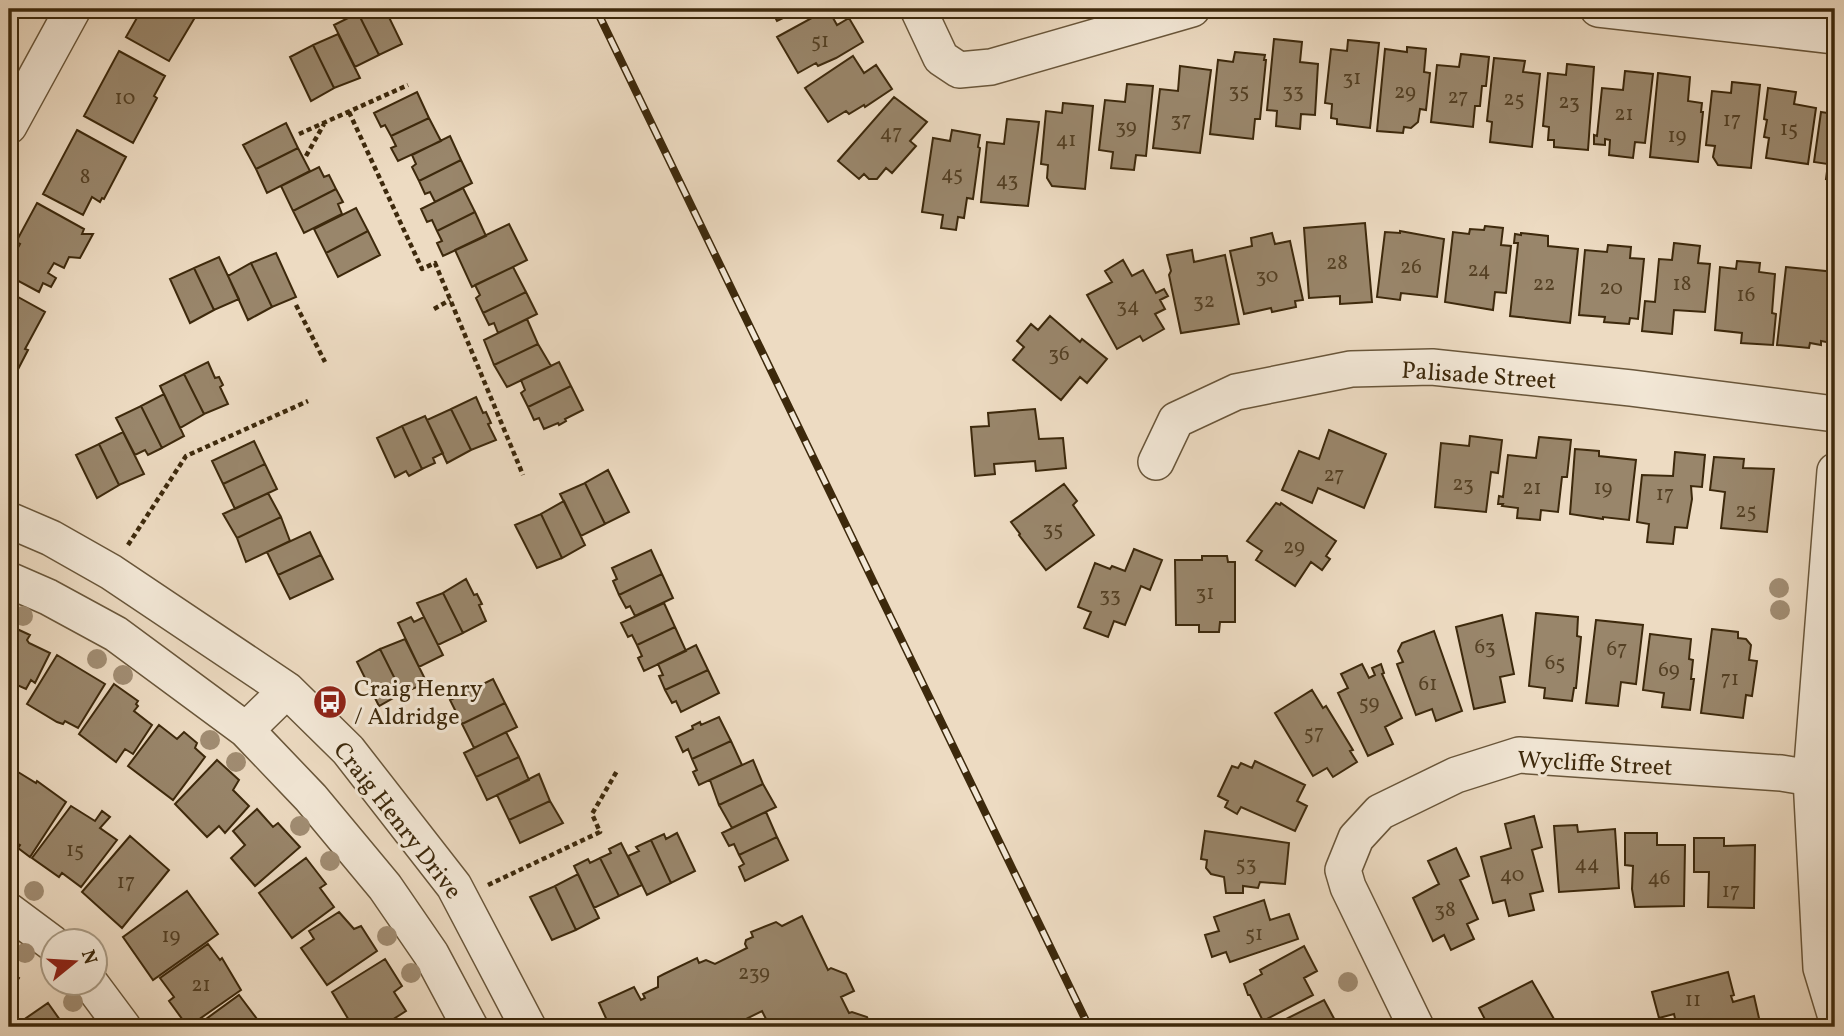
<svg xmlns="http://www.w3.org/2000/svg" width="1844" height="1036" viewBox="0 0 1844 1036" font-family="Vollkorn,serif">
<rect width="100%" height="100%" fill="#eddbc2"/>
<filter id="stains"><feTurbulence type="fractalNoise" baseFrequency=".00286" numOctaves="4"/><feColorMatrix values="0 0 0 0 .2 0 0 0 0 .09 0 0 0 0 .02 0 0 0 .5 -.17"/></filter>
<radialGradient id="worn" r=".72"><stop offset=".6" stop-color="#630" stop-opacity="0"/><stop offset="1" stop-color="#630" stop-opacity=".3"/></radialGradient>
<path fill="#99866b" stroke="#3d290c" stroke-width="2" d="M 142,9 L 200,9 L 169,61 L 126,37 Z
M 367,9 L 385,9 L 402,44 L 379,55 L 358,13 Z
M 771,9 L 802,9 L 777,21 Z
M 828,9 L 837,25 L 849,18 L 863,42 L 836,58 L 818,66 L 816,63 L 798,73 L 777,37 Z
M 358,13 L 379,55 L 355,67 L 334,25 Z
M 338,34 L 360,78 L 334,88 L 313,45 Z
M 1274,39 L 1302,42 L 1300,62 L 1318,64 L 1315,115 L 1301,114 L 1300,129 L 1276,126 L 1277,111 L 1267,110 Z
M 1348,40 L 1379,43 L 1370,128 L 1337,124 L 1337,119 L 1331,118 L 1332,104 L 1325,103 L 1331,49 L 1347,51 Z
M 313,45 L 334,88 L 311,101 L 290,57 Z
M 1407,47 L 1426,49 L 1424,72 L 1430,73 L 1426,110 L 1420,109 L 1418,122 L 1411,128 L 1404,127 L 1403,133 L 1377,131 L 1385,49 L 1407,52 Z
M 119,51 L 165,76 L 154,96 L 157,98 L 133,143 L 84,116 Z
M 1235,52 L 1265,55 L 1264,60 L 1266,60 L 1260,119 L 1255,119 L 1253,139 L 1210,134 L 1218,60 L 1233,62 Z
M 1461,54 L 1489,57 L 1486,86 L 1482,86 L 1480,106 L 1475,106 L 1473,127 L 1431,122 L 1437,65 L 1459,67 Z
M 853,56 L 864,73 L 876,65 L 892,89 L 865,107 L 864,105 L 849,114 L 846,111 L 828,122 L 805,88 Z
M 1494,58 L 1525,61 L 1523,72 L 1540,74 L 1532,147 L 1490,142 L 1492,122 L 1487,121 Z
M 1567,64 L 1594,67 L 1588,150 L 1554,147 L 1554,140 L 1548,140 L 1549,127 L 1543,126 L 1548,73 L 1566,75 Z
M 1180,66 L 1211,70 L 1200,153 L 1153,148 L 1160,89 L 1178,91 Z
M 1625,71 L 1653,74 L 1645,143 L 1635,142 L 1633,158 L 1609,155 L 1610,140 L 1605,139 L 1605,145 L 1594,144 L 1594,135 L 1597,136 L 1602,88 L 1623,90 Z
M 1658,73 L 1690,77 L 1688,101 L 1702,103 L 1701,112 L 1703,112 L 1698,162 L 1650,157 Z
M 1732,82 L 1760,85 L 1751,168 L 1718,165 L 1713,157 L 1715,146 L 1706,145 L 1712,91 L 1731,93 Z
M 1127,84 L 1153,86 L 1146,156 L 1136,155 L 1134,170 L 1111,168 L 1113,152 L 1099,150 L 1105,100 L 1125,102 Z
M 1768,88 L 1796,92 L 1794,104 L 1816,108 L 1808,164 L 1766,158 L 1769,138 L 1764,137 L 1767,120 L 1764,119 Z
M 417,92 L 429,118 L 391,136 L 385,125 L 381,127 L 374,113 Z
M 894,97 L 927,122 L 910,141 L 916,146 L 892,173 L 886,168 L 877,179 L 869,179 L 864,174 L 859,179 L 838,161 Z
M 1063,103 L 1093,106 L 1085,189 L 1052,186 L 1047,178 L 1048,165 L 1041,164 L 1046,111 L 1062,113 Z
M 1821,112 L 1835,114 L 1835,180 L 1826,179 L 1828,164 L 1814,162 Z
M 429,118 L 441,141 L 398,161 L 391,148 L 396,146 L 391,136 Z
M 1007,119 L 1039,122 L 1028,206 L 981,202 L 987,142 L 1004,144 Z
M 286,123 L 298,148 L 256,169 L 243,145 Z
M 77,130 L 126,157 L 104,199 L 102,198 L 100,202 L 92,197 L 83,215 L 43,194 Z
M 952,130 L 980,135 L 978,147 L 980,148 L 973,199 L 967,198 L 964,218 L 958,217 L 956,230 L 941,228 L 943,215 L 922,212 L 933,138 L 950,141 Z
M 450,136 L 461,160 L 419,181 L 412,167 L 416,164 L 412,155 Z
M 298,148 L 310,171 L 267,193 L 256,169 Z
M 461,160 L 472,183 L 435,202 L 430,192 L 425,194 L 419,181 Z
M 319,167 L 324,177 L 329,175 L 336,189 L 293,211 L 281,186 Z
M 463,188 L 475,212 L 437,231 L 432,220 L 427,222 L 421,209 Z
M 336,189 L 343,202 L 338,204 L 342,214 L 304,233 L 293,211 Z
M 37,203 L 84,229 L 82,234 L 93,234 L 80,258 L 69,257 L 64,268 L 54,263 L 48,273 L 56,278 L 51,287 L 43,283 L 39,292 L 9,276 L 9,264 L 20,244 L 16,242 Z
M 356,208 L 368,231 L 326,253 L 314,229 Z
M 475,212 L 486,236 L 443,256 L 437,243 L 442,241 L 437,231 Z
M 1365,223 L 1372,302 L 1340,304 L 1340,296 L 1309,298 L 1304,228 Z
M 509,224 L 527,260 L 472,287 L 455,250 Z
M 1485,226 L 1503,228 L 1501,245 L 1511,246 L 1506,293 L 1495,292 L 1493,310 L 1445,302 L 1453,232 L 1469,234 L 1470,229 L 1484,230 Z
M 368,231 L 380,255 L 338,277 L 326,253 Z
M 1400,231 L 1444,239 L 1437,297 L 1401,293 L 1400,300 L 1377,297 L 1385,232 L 1400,233 Z
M 1272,233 L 1275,244 L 1290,241 L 1303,300 L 1295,301 L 1296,307 L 1272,312 L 1271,308 L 1244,314 L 1230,251 L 1252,246 L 1251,238 Z
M 1521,233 L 1548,236 L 1548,246 L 1578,249 L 1570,323 L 1510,316 L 1518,243 L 1514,243 L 1515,234 L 1521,235 Z
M 1674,243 L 1700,246 L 1698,263 L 1710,264 L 1705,312 L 1674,310 L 1672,334 L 1642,331 L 1645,301 L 1655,302 L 1659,259 L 1672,260 Z
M 1608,245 L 1631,247 L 1630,258 L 1644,259 L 1638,319 L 1630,318 L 1629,324 L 1604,322 L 1605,317 L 1579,315 L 1585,250 L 1607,252 Z
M 1192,250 L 1194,262 L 1225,255 L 1239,324 L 1181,333 L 1169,275 L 1171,271 L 1167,255 Z
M 276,253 L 296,297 L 272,307 L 251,263 Z
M 219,257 L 239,299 L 214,310 L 194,268 Z
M 1123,260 L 1132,276 L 1143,270 L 1156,293 L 1164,289 L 1168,296 L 1160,300 L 1165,309 L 1155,314 L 1164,329 L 1143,341 L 1140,336 L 1117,349 L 1087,295 L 1112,282 L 1105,271 Z
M 1737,261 L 1760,263 L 1759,272 L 1775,274 L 1772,313 L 1776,314 L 1773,345 L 1741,343 L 1742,333 L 1715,330 L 1720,267 L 1736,269 Z
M 251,263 L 272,307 L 248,320 L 228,276 Z
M 513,267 L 526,292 L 483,313 L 476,298 L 480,295 L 475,285 Z
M 1786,267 L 1835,272 L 1835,346 L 1832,346 L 1832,343 L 1821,341 L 1821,345 L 1810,343 L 1809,348 L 1777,345 Z
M 194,268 L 214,310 L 190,323 L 170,279 Z
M 9,292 L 45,312 L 25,349 L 28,350 L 14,377 L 9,374 Z
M 526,292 L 537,314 L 498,333 L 494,323 L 489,325 L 483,313 Z
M 1050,316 L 1080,342 L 1082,339 L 1107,359 L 1087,383 L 1080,377 L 1061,400 L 1013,360 L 1024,347 L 1017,341 L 1031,324 L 1038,330 Z
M 527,319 L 538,344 L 494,365 L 484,340 Z
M 538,344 L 551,366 L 507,387 L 494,365 Z
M 208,362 L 215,378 L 219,377 L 223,385 L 220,387 L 228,404 L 204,414 L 184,374 Z
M 559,362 L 571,386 L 528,407 L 521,393 L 525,390 L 521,380 Z
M 184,374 L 204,414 L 180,428 L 160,386 Z
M 571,386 L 583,410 L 565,419 L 566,421 L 559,425 L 558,423 L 544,429 L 539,418 L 534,420 L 528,407 Z
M 164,394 L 184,436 L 162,448 L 141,406 Z
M 476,397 L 483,413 L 486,412 L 491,423 L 488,424 L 496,440 L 471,450 L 451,409 Z
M 141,406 L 162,448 L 148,455 L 145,450 L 135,455 L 116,418 Z
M 451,409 L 471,450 L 447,463 L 427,420 Z
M 1035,409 L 1039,439 L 1063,438 L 1066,468 L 1036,471 L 1035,461 L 994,464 L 995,474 L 975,476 L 971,427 L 989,426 L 988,413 Z
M 425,416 L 443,453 L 433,458 L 435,463 L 422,469 L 402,426 Z
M 402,426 L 422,469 L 409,476 L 406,471 L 395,477 L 377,438 Z
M 1329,430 L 1386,454 L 1364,508 L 1318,488 L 1312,503 L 1282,490 L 1299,451 L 1319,459 Z
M 123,432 L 144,474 L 119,485 L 99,444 Z
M 1470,436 L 1502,440 L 1498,473 L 1491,472 L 1486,512 L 1435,507 L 1441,443 L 1469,446 Z
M 1539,437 L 1571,440 L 1567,477 L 1562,477 L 1558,512 L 1541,510 L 1540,520 L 1517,518 L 1518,508 L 1502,506 L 1503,504 L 1498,504 L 1499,496 L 1503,497 L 1508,455 L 1536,458 Z
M 254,441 L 265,464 L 223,484 L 212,461 Z
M 99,444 L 119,485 L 97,498 L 76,455 Z
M 1575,449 L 1599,451 L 1599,456 L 1636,460 L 1629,520 L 1603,517 L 1603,519 L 1570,514 Z
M 1675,452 L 1705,455 L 1702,487 L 1691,486 L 1692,499 L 1687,528 L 1675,527 L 1673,544 L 1647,542 L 1649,524 L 1637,522 L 1642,475 L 1673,476 Z
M 1714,457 L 1744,459 L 1743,468 L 1774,469 L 1767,532 L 1721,528 L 1725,492 L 1710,490 Z
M 265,464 L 277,489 L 235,509 L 223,484 Z
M 608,470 L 629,512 L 605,524 L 585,483 Z
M 585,483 L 605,524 L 581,536 L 560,494 Z
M 1064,484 L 1077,501 L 1073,505 L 1094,535 L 1046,570 L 1019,535 L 1020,534 L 1011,522 Z
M 268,493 L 281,517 L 237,538 L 223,514 Z
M 564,501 L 585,545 L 562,558 L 541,514 Z
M 1276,503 L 1280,505 L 1281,503 L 1336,541 L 1326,556 L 1330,559 L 1322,570 L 1311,562 L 1295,586 L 1256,560 L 1262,551 L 1247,541 Z
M 541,514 L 562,558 L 537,568 L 515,525 Z
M 281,517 L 290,541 L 246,562 L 237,538 Z
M 310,532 L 321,555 L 278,575 L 267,552 Z
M 1134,549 L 1162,560 L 1150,590 L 1141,586 L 1125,625 L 1114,621 L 1108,637 L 1084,628 L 1091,612 L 1078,607 L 1095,563 L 1110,569 L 1112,566 L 1125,571 Z
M 651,550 L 662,574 L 619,595 L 613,581 L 617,579 L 612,568 Z
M 321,555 L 333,579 L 290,599 L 278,575 Z
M 1202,556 L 1227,556 L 1228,562 L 1235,562 L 1235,622 L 1220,622 L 1219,632 L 1199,632 L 1199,625 L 1176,625 L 1175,560 L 1202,560 Z
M 662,574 L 673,598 L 635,616 L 630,606 L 626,608 L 619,595 Z
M 466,579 L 474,595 L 477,594 L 482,604 L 479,605 L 486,621 L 463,633 L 443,593 Z
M 443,593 L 463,633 L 438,645 L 417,603 Z
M 664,603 L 675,627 L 637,645 L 632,635 L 628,637 L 621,623 Z
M 1536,613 L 1578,617 L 1577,636 L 1581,637 L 1576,688 L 1574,688 L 1572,701 L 1544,698 L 1545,688 L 1529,686 Z
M 1502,615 L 1514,674 L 1500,677 L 1505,702 L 1474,709 L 1456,627 Z
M 411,617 L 414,622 L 424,617 L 443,655 L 419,667 L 398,623 Z
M 1596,620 L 1643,625 L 1636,684 L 1621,682 L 1618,706 L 1586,703 Z
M 675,627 L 686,651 L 644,671 L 638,658 L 642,656 L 637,645 Z
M 17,629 L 30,635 L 27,640 L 29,643 L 50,653 L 35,683 L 31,680 L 26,689 L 15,684 L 11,692 L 9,691 L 9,631 L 15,634 Z
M 1712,629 L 1738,632 L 1738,638 L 1746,639 L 1751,645 L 1749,660 L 1757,661 L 1752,696 L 1746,695 L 1743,718 L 1701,713 Z
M 1434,631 L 1462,711 L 1436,721 L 1432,709 L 1416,715 L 1397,664 L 1403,662 L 1398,651 L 1402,643 Z
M 1650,634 L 1691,639 L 1689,659 L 1693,660 L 1691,679 L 1694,679 L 1690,710 L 1662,707 L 1664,693 L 1643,690 Z
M 405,639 L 427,683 L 402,693 L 380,649 Z
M 696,645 L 708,670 L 665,690 L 659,676 L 663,675 L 658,664 Z
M 380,649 L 402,693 L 379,706 L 357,662 Z
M 57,655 L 105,684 L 78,728 L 65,721 L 63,724 L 57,722 L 27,704 Z
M 1362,664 L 1369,678 L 1375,675 L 1372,668 L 1381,664 L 1384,673 L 1382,674 L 1402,718 L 1385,727 L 1393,744 L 1368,756 L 1338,693 L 1348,688 L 1341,674 Z
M 708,670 L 719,693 L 681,712 L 676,701 L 672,703 L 665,690 Z
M 493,679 L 505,703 L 462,724 L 450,700 Z
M 114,684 L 138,701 L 136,704 L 138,706 L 134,711 L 152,725 L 133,754 L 125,749 L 116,762 L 79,734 Z
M 1312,690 L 1323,708 L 1326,706 L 1353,750 L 1350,751 L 1357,762 L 1333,777 L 1327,768 L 1313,776 L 1275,713 Z
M 505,703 L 517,727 L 474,748 L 462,724 Z
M 719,717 L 731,741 L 692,759 L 688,749 L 683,752 L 676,737 L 693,729 L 692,726 L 700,722 L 701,725 Z
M 159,725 L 177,739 L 184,732 L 197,743 L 195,748 L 205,757 L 173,800 L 128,766 Z
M 506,732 L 519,757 L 476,777 L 464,753 Z
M 731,741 L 742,765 L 699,785 L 693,772 L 697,770 L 692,759 Z
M 519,757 L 529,780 L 487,800 L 476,777 Z
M 217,760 L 239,780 L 233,790 L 249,806 L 225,833 L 219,826 L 207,837 L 175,804 Z
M 753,760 L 763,784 L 719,805 L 710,780 Z
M 1255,761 L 1305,785 L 1297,801 L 1307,806 L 1295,831 L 1241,807 L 1237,814 L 1225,807 L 1228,801 L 1218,796 L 1232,766 L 1238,768 L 1241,763 L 1252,768 Z
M 18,772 L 36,783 L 37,781 L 66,802 L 30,857 L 18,848 L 20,845 L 9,839 L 9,830 L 12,825 L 9,827 L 9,787 Z
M 539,774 L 550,801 L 509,820 L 497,795 Z
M 763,784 L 776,807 L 732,828 L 719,805 Z
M 550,801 L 563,823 L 520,843 L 509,820 Z
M 71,806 L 95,821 L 102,811 L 110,817 L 100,828 L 117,840 L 81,887 L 62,873 L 59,877 L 32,858 Z
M 257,809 L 273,827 L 278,823 L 300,847 L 255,886 L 231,858 L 245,845 L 233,831 Z
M 766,812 L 777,837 L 739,855 L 734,844 L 729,846 L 722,833 Z
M 1534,816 L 1542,847 L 1532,850 L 1543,891 L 1530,894 L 1534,910 L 1509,916 L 1505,900 L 1493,903 L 1481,857 L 1511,848 L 1505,824 Z
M 1577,825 L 1578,832 L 1615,829 L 1619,888 L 1559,892 L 1554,826 Z
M 1205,831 L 1289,843 L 1285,884 L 1260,882 L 1258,888 L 1243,886 L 1243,893 L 1226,893 L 1224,877 L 1211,874 L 1206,868 L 1207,860 L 1201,859 Z
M 677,833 L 695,871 L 671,883 L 651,840 L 664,834 L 666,839 Z
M 1625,833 L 1657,833 L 1657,845 L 1685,845 L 1684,906 L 1635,907 L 1632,889 L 1633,866 L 1625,865 Z
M 130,836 L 169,870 L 122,928 L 82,892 Z
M 777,837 L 788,860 L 745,881 L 739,867 L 744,864 L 739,855 Z
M 1694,838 L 1724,838 L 1724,846 L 1755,845 L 1754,908 L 1708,907 L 1709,872 L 1694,872 Z
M 651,840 L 671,883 L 647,895 L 628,856 L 639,851 L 636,847 Z
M 621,843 L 642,885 L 619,896 L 600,858 L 611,853 L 609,849 Z
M 1456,848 L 1469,876 L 1460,880 L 1478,919 L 1467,924 L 1474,939 L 1451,950 L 1444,935 L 1433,941 L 1413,898 L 1439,884 L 1428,861 Z
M 306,858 L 326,884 L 320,888 L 334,907 L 292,938 L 259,893 Z
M 600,858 L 619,896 L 594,908 L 574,866 L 588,859 L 590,863 Z
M 578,874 L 599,918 L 576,930 L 555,886 Z
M 555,886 L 576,930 L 552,940 L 530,897 Z
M 187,891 L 218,934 L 153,980 L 123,937 Z
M 1264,900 L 1270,920 L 1289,914 L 1298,939 L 1230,962 L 1226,952 L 1212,957 L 1205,935 L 1219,931 L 1214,917 Z
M 339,912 L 354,929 L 361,926 L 377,951 L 327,985 L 301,948 L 314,939 L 309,931 Z
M 802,916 L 828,970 L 831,968 L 846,974 L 854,991 L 841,997 L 849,1013 L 852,1012 L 867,1017 L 871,1027 L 786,1027 L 767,1021 L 762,1011 L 742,1021 L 742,1027 L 610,1027 L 599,1003 L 634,987 L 641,1000 L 645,998 L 643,994 L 658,987 L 658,977 L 664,974 L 697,958 L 699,963 L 706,960 L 715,964 L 747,948 L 745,944 L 746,940 L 753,937 L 751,932 L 776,922 L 782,926 Z
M 208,944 L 220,960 L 222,958 L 241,990 L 188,1027 L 169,1001 L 174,997 L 160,978 Z
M 1304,946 L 1317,971 L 1304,978 L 1313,995 L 1263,1021 L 1250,995 L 1248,995 L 1244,984 L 1262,974 L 1260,970 Z
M 385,959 L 402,986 L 394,992 L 406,1011 L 381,1027 L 377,1027 L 373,1021 L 362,1027 L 353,1027 L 332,992 Z
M 9,971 L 19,978 L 9,993 Z
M 1728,972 L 1734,995 L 1731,996 L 1733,1002 L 1754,996 L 1761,1027 L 1677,1027 L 1674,1014 L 1659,1018 L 1652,992 Z
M 1532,981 L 1554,1019 L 1552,1020 L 1555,1027 L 1489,1027 L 1479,1008 Z
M 239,995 L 263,1027 L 195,1027 Z
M 1324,1000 L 1337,1024 L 1331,1027 L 1270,1027 Z
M 48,1003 L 65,1027 L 13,1027 Z
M 409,1020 L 412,1027 L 394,1027 Z"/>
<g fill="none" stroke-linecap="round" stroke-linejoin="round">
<g stroke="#69563a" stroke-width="38">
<path id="minor" d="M 918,9 L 941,58 L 959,70 L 991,67 L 1192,9
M 1598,9 L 1835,36
M 9,126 L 73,9
M 1156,462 L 1176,420 L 1236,392 L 1351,369 L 1432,367 L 1631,388 L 1835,414
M 1835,471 L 1811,778 L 1821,968 L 1835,1014
M 9,520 L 51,538 L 111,572 L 287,690 L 348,750 L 454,886 L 528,1027
M 9,580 L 48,597 L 116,634 L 246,730 L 311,798 L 385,887 L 431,954 L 470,1027
M 246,730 L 287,690
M 9,911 L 52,943
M 91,984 L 123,1027
M 1416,1027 L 1348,887 L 1343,870 L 1356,838 L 1380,812 L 1456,775 L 1519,755 L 1781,773 L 1811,778"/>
</g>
<path stroke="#3d290c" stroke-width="4.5" stroke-dasharray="5 3.5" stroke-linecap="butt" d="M 349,112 L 422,269 L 435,263 L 523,475
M 299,134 L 408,85
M 306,156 L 324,124
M 296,305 L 325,362
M 434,309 L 450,300
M 128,545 L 186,456 L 308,401
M 488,885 L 600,832 L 592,814 L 617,771"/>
<use href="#minor" stroke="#f3e8d7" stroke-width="35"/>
<g stroke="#3d290c" stroke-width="8">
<path id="rail" d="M 596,9 L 1089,1027"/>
</g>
<use href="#rail" stroke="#f3e8d7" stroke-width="5" stroke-dasharray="16" stroke-linecap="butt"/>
</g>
<g fill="#a18d73">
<circle cx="1779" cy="588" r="10"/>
<circle cx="1780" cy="610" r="10"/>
<circle cx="23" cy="616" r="10"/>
<circle cx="97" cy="659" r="10"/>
<circle cx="123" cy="675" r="10"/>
<circle cx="210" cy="740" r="10"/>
<circle cx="236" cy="762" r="10"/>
<circle cx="300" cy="826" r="10"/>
<circle cx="330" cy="861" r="10"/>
<circle cx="34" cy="891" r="10"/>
<circle cx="387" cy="936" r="10"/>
<circle cx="25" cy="953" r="10"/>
<circle cx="411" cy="973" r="10"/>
<circle cx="1348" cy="982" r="10"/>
<circle cx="73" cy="1002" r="10"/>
</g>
<defs>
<g id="bus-disc" transform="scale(1.75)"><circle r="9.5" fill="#8f2418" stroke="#f3e8d7"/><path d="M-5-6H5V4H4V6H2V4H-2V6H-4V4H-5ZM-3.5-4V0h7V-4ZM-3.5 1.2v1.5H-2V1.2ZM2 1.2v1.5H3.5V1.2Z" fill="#fff"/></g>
</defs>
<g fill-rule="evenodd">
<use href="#bus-disc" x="330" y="702"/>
</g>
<g text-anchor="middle" stroke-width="6" stroke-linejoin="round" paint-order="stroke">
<g font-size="21" fill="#544024">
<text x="820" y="47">51</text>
<text x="1352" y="84">31</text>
<text x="1239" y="97">35</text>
<text x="1293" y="97">33</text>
<text x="1405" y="98">29</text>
<text x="1458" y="103">27</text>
<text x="125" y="104">10</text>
<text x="1514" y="105">25</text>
<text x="1569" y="108">23</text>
<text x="1624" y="120">21</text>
<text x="1181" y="126">37</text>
<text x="1732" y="126">17</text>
<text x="1126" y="133">39</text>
<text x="1789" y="135">15</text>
<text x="891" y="139">47</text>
<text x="1677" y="142">19</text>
<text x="1066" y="146">41</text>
<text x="952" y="180">45</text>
<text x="85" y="183">8</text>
<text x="1007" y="186">43</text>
<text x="1337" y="269">28</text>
<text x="1411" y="273">26</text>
<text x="1479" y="276">24</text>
<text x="1267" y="282">30</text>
<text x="1544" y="290">22</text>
<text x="1682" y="290">18</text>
<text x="1611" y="294">20</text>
<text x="1746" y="301">16</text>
<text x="1204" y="307">32</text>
<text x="1128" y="312">34</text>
<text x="1059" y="360">36</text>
<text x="1334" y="481">27</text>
<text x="1463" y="490">23</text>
<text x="1532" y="494">21</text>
<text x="1603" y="494">19</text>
<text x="1665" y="500">17</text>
<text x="1746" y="517">25</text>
<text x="1053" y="535">35</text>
<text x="1294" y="553">29</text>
<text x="1205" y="599">31</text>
<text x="1110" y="601">33</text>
<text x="1485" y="653">63</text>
<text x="1617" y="655">67</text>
<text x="1555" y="669">65</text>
<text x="1669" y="676">69</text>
<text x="1730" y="685">71</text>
<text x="1428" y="690">61</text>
<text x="1369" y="709">59</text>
<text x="1314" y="739">57</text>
<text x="75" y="856">15</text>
<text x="1246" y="870">53</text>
<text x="1587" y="870">44</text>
<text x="1512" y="881">40</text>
<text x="1659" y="884">46</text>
<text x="126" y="888">17</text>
<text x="1731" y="897">17</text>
<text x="1445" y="916">38</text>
<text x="1254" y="940">51</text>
<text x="171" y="942">19</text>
<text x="754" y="979">239</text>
<text x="201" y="991">21</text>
<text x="1693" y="1006">11</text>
</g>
<g font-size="24" fill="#3d290c" stroke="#f3e8d7">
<text transform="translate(1479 375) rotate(4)" y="8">Palisade Street</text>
<text transform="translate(1595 763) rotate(3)" y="8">Wycliffe Street</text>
<text transform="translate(398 820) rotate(52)" y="8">Craig Henry Drive</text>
</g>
<g font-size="24" fill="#3d290c" stroke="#f3e8d7" text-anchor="start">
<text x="354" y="696">Craig Henry<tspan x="354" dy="28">/ Aldridge</tspan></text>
</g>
</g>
<rect width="1844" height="1036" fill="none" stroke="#eddbc2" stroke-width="35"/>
<rect x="10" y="10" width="1823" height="1015" fill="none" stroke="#3d290c" stroke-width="3.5"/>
<rect x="18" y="18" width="1809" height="1001" fill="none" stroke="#3d290c" stroke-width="2"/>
<g transform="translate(74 962) rotate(72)"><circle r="33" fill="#f3e8d7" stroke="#aa9c86" stroke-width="2"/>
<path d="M0-5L12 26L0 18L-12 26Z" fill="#8f2418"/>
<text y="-10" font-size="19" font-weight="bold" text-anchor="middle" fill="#3d290c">N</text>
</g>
<rect width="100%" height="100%" filter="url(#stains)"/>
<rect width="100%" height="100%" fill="url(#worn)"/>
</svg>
